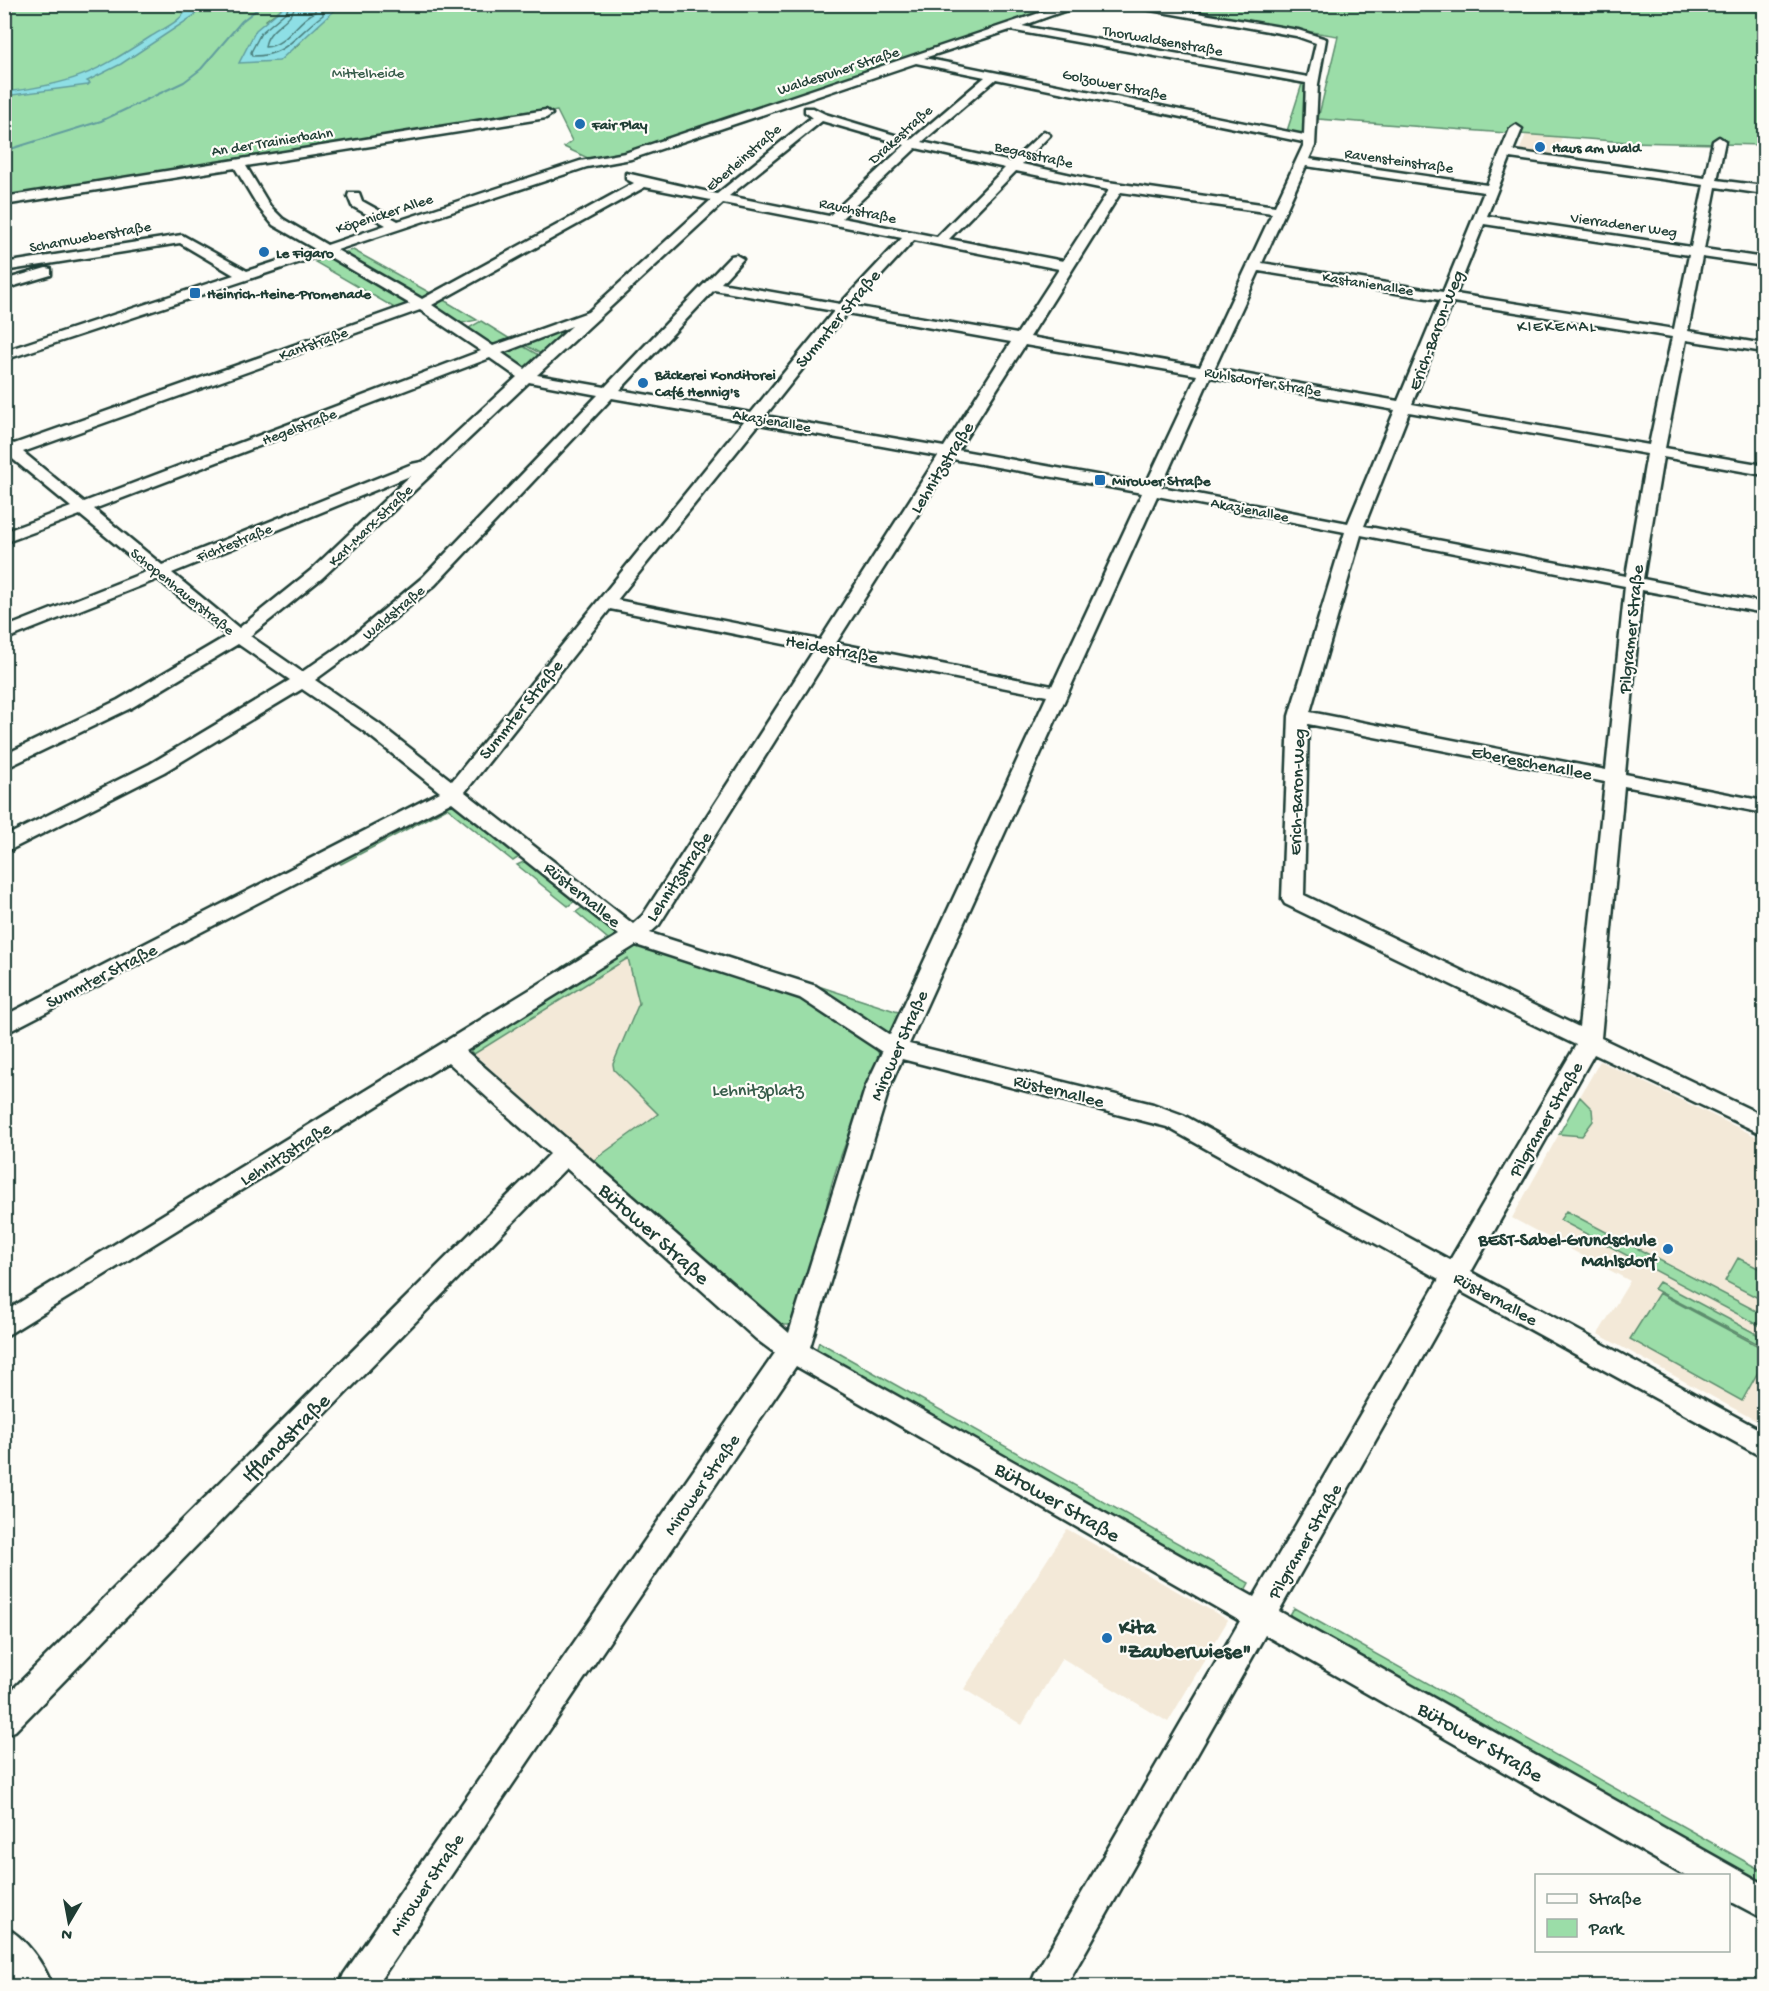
<svg xmlns="http://www.w3.org/2000/svg" width="1769" height="1991" viewBox="0 0 1769 1991" font-family="'Gochi Hand',sans-serif">
<rect width="100%" height="100%" fill="#fdfcf7"/>
<filter id="ink" filterUnits="userSpaceOnUse"><feTurbulence type="fractalNoise" baseFrequency=".0167" numOctaves="2"/><feDisplacementMap in="SourceGraphic" scale="12" xChannelSelector="R" yChannelSelector="G"/><feConvolveMatrix kernelMatrix="1 2 1 2 8 2 1 2 1" color-interpolation-filters="sRGB"/></filter>
<g filter="url(#ink)">
<path fill="#f3e9d8" d="M 1526,134 L 1562,137 L 1555,157 L 1519,152 Z
M 628,958 L 639,1003 L 613,1064 L 614,1070 L 658,1114 L 594,1160 L 474,1054 Z
M 1600,1061 L 1764,1140 L 1764,1425 L 1598,1334 L 1630,1281 L 1512,1218 Z
M 1067,1529 L 1228,1620 L 1168,1722 L 1062,1658 L 1022,1725 L 964,1689 Z"/>
<path fill="#9bdda8" stroke="#5d8d6e" stroke-width="1.5" d="M 4,5 L 286,5 L 266,20 L 295,48 L 312,28 L 318,26 L 329,5 L 1088,5 L 873,76 L 868,74 L 614,156 L 603,156 L 592,160 L 564,147 L 572,141 L 557,111 L 5,199 Z
M 1142,5 L 1764,5 L 1764,145 L 1627,142 L 1318,119 L 1338,36 Z
M 1275,76 L 1305,82 L 1308,86 L 1304,134 L 1301,136 L 1225,121 L 1227,118 L 1287,131 L 1302,84 L 1273,79 Z
M 353,250 L 434,295 L 421,301 L 338,254 Z
M 329,257 L 408,303 L 410,305 L 398,310 L 315,262 Z
M 442,299 L 477,320 L 457,324 L 429,304 Z
M 481,321 L 515,342 L 492,347 L 467,329 Z
M 575,324 L 545,356 L 521,343 Z
M 519,344 L 542,357 L 523,370 L 503,355 Z
M 452,801 L 524,854 L 513,861 L 447,808 L 341,864 L 335,858 Z
M 530,859 L 579,898 L 568,906 L 517,865 Z
M 588,904 L 621,931 L 620,937 L 572,970 L 563,967 L 608,939 L 576,912 Z
M 636,944 L 805,996 L 876,1048 L 881,1059 C 866,1096 824,1183 826,1219 L 801,1309 L 789,1325 L 781,1325 L 594,1160 L 658,1114 L 614,1070 L 613,1064 L 639,1003 L 628,958 L 474,1054 L 469,1050 Z
M 809,983 L 895,1011 L 906,1014 L 894,1033 L 886,1034 Z
M 1580,1097 L 1592,1109 L 1593,1121 L 1582,1136 L 1559,1134 Z
M 1566,1211 L 1764,1315 L 1764,1328 L 1560,1220 Z
M 1738,1258 L 1764,1271 L 1764,1301 L 1725,1281 Z
M 1659,1282 L 1764,1338 L 1764,1347 L 1654,1289 Z
M 1659,1293 L 1764,1349 L 1764,1361 L 1742,1401 L 1630,1339 Z
M 819,1342 L 1249,1583 L 1243,1594 L 815,1354 Z
M 1294,1608 L 1764,1872 L 1764,1889 L 1294,1624 L 1287,1620 Z"/>
<path fill="#8edfe5" stroke="#629e9e" stroke-width="1.5" d="M 189,5 L 199,5 L 195,15 L 121,64 L 87,81 L 90,83 L 88,85 L 5,96 L 5,92 C 73,84 93,74 150,37 C 164,28 183,21 189,5 Z
M 286,5 L 329,5 L 335,10 L 279,61 L 239,63 L 256,30 Z"/>
<g fill="none" stroke-linecap="round" stroke-linejoin="round">
<path stroke="#4b7e7b" stroke-width="1.5" d="M 289,4 L 287,11 L 261,33 L 251,52 L 252,56 C 287,57 297,33 323,15 L 323,4
M 296,4 C 291,23 267,27 265,47 C 287,46 296,21 315,12 L 315,4"/>
<path stroke="#629e9e" stroke-width="2" d="M 4,151 L 101,121 L 184,82 L 201,69 L 242,21 L 264,4"/>
<g stroke="#1f3d34" stroke-width="5">
<path id="minor" d="M 1066,4 L 1083,4 L 1022,26 L 1308,77 L 1316,43 L 1296,36 L 1117,4 L 1144,4 L 1298,30 L 1326,39 L 1318,84 L 1315,146 L 1309,159 L 1487,185 L 1510,129 L 1516,125 L 1522,129 L 1513,151 L 1705,178 L 1713,141 L 1719,137 L 1725,141 L 1717,180 L 1764,186 L 1764,194 L 1716,187 L 1704,249 L 1764,258 L 1764,266 L 1702,257 L 1688,331 L 1764,344 L 1764,352 L 1686,340 L 1665,448 L 1764,465 L 1764,475 L 1663,457 L 1643,579 L 1764,603 L 1764,613 L 1642,590 L 1625,774 L 1764,801 L 1764,813 L 1624,786 L 1601,1038 L 1764,1116 L 1764,1135 L 1594,1054 L 1471,1272 L 1764,1432 L 1764,1458 L 1460,1291 L 1279,1611 L 1764,1884 L 1764,1919 L 1728,1900 L 1728,1876 L 1685,1876 L 1265,1635 L 1066,1986 L 1030,1986 L 1035,1974 L 1240,1621 L 796,1366 L 376,1986 L 339,1986 L 344,1974 L 775,1353 L 756,1339 L 566,1168 L 15,1731 L 4,1735 L 4,1698 L 550,1154 L 448,1062 L 4,1337 L 4,1312 L 619,935 L 452,802 L 4,1034 L 4,1016 L 440,792 L 365,732 L 302,689 L 164,772 L 4,853 L 4,837 L 150,764 L 290,680 L 238,644 L 131,708 L 4,769 L 4,755 L 118,700 L 227,636 L 158,579 L 4,640 L 4,628 L 148,571 L 80,515 L 4,543 L 4,532 L 71,507 L 9,456 L 4,458 L 4,439 L 14,444 L 410,304 L 325,254 L 4,360 L 4,351 L 234,275 L 180,243 L 4,271 L 4,263 L 182,235 L 247,271 L 315,249 L 273,225 L 259,208 L 235,168 L 4,205 L 4,197 L 546,110 L 552,114 L 546,118 L 246,166 L 270,206 L 283,219 L 327,245 L 386,225 L 352,206 L 348,196 L 349,193 L 359,193 L 362,201 L 398,221 L 580,161 L 625,153 ZM 1010,30 L 1306,83 L 1304,135 L 924,58 ZM 916,63 L 985,77 L 911,140 L 825,114 L 813,108 L 805,108 L 805,112 L 812,117 L 717,194 L 626,173 L 626,179 L 634,183 L 422,299 L 337,250 L 587,167 L 631,159 ZM 996,79 L 1303,142 L 1303,146 L 1275,206 L 1094,180 L 1022,164 L 1050,135 L 1044,131 L 1011,162 L 922,142 ZM 822,121 L 905,145 L 829,216 L 729,196 ZM 916,148 L 1005,168 L 937,237 L 842,218 ZM 1510,158 L 1704,185 L 1691,247 L 1487,216 ZM 1306,166 L 1484,192 L 1443,292 L 1262,263 ZM 1016,171 L 1109,190 L 1063,261 L 949,239 ZM 645,187 L 711,200 L 588,312 L 493,346 L 432,305 ZM 1121,192 L 1272,213 L 1200,367 L 1030,337 ZM 723,203 L 902,238 L 840,304 L 721,283 L 743,259 L 736,255 L 731,256 L 605,387 L 537,375 ZM 1484,224 L 1689,255 L 1674,329 L 1456,294 ZM 914,240 L 1059,269 L 1017,334 L 853,306 ZM 1259,271 L 1440,300 L 1398,401 L 1214,369 ZM 714,290 L 834,311 L 751,413 L 620,390 ZM 1453,302 L 1672,337 L 1649,445 L 1412,404 ZM 420,310 L 481,351 L 84,502 L 23,452 ZM 847,313 L 1011,342 L 944,447 L 765,416 ZM 572,326 L 525,369 L 502,353 ZM 1025,345 L 1197,375 L 1146,484 L 958,450 ZM 490,358 L 517,377 L 426,461 L 412,464 L 162,565 L 94,509 ZM 1210,377 L 1395,410 L 1348,523 L 1161,487 ZM 529,382 L 598,395 L 423,577 L 344,643 L 302,672 L 250,636 L 322,578 ZM 612,398 L 744,421 L 452,781 L 379,724 L 315,680 L 356,650 L 435,585 ZM 1409,412 L 1647,454 L 1626,576 L 1364,526 ZM 759,424 L 938,456 L 820,640 L 617,600 ZM 953,459 L 1142,493 L 1052,686 L 836,643 ZM 410,476 L 310,571 L 239,628 L 172,573 ZM 1157,496 L 1345,532 L 1289,716 L 1282,899 L 1285,904 L 1576,1045 L 1450,1260 L 1183,1115 L 1153,1104 L 909,1044 ZM 1361,535 L 1625,586 L 1606,770 L 1310,712 ZM 610,609 L 814,650 L 643,915 L 633,924 L 465,792 ZM 830,653 L 1047,696 L 890,1035 L 816,986 L 650,933 L 659,925 ZM 1308,724 L 1605,782 L 1579,1027 L 1304,895 ZM 636,945 L 800,998 L 882,1052 L 866,1086 L 789,1333 L 466,1051 ZM 902,1059 L 1167,1127 L 1439,1279 L 1254,1597 L 810,1347 L 890,1086 Z
M 46,268 L 51,269 L 51,275 L 4,289 L 4,280 Z
M 4,1927 C 25,1936 45,1966 52,1986 L 14,1986 L 4,1973 Z"/>
</g>
<use href="#minor" fill="#fdfcf7" fill-rule="evenodd"/>
</g>
</g>
<g fill="#1f6fb2" stroke="#fdfcf7" stroke-width="2">
<circle cx="580" cy="124" r="6"/>
<circle cx="1540" cy="147" r="6"/>
<circle cx="264" cy="252" r="6"/>
<rect x="189" y="287" width="12" height="12" rx="3"/>
<circle cx="643" cy="383" r="6"/>
<rect x="1094" y="474" width="12" height="12" rx="3"/>
<circle cx="1668" cy="1249" r="6"/>
<circle cx="1107" cy="1638" r="6"/>
</g>
<g text-anchor="middle" stroke-width="4.5" stroke-linejoin="round" paint-order="stroke">
<g font-size="15" fill="#1f3d34" stroke="#fdfcf7">
<text transform="translate(1163 40) rotate(10)" y="5">Thorwaldsenstraße</text>
<text transform="translate(838 70) rotate(-18)" y="5">Waldesruher Straße</text>
<text transform="translate(1115 84) rotate(12)" y="5">Golzower Straße</text>
<text transform="translate(900 134) rotate(-42)" y="5">Drakestraße</text>
<text transform="translate(272 141) rotate(-9)" y="5">An der Trainierbahn</text>
<text transform="translate(1034 154) rotate(13)" y="5">Begasstraße</text>
<text transform="translate(743 157) rotate(-41)" y="5">Eberleinstraße</text>
<text transform="translate(1399 160) rotate(8)" y="5">Ravensteinstraße</text>
<text transform="translate(858 210) rotate(12)" y="5">Rauchstraße</text>
<text transform="translate(384 213) rotate(-18)" y="5">Köpenicker Allee</text>
<text transform="translate(1624 224) rotate(8)" y="5">Vierradener Weg</text>
<text transform="translate(90 236) rotate(-10)" y="5">Scharnweberstraße</text>
<text transform="translate(1368 283) rotate(9)" y="5">Kastanienallee</text>
<text transform="translate(313 343) rotate(-20)" y="5">Kantstraße</text>
<text transform="translate(1263 381) rotate(10)" y="5">Ruhlsdorfer Straße</text>
<text transform="translate(772 420) rotate(10)" y="5">Akazienallee</text>
<text transform="translate(299 426) rotate(-21)" y="5">Hegelstraße</text>
<text transform="translate(1250 509) rotate(11)" y="5">Akazienallee</text>
<text transform="translate(370 525) rotate(-44)" y="5">Karl-Marx-Straße</text>
<text transform="translate(234 542) rotate(-22)" y="5">Fichtestraße</text>
<text transform="translate(183 591) rotate(39)" y="5">Schopenhauerstraße</text>
<text transform="translate(393 612) rotate(-40)" y="5">Waldstraße</text>
</g>
<g font-size="15" fill="#385d4b" stroke="#fdfcf7">
<text x="368" y="77">Mittelheide</text>
</g>
<g font-size="15" font-weight="bold" fill="#1f3d34" stroke="#fdfcf7" text-anchor="start">
<text x="592" y="129">Fair Play</text>
<text x="1552" y="152">Haus am Wald</text>
<text x="276" y="257">Le Figaro</text>
<text x="207" y="298">Heinrich-Heine-Promenade</text>
<text x="655" y="379">Bäckerei Konditorei<tspan x="655" dy="17">Café Hennig's</tspan></text>
<text x="1112" y="485">Mirower Straße</text>
</g>
<g font-size="16" letter-spacing="1.5" fill="#1f3d34" stroke="#fdfcf7">
<text x="1557" y="331">KIEKEMAL</text>
</g>
<g font-size="18" fill="#1f3d34" stroke="#fdfcf7">
<text transform="translate(837 318) rotate(-50)" y="6">Summter Straße</text>
<text transform="translate(1435 330) rotate(-69)" y="6">Erich-Baron-Weg</text>
<text transform="translate(941 467) rotate(-58)" y="6">Lehnitzstraße</text>
<text transform="translate(1630 629) rotate(-84)" y="6">Pilgramer Straße</text>
<text transform="translate(832 648) rotate(11)" y="6">Heidestraße</text>
<text transform="translate(520 709) rotate(-51)" y="6">Summter Straße</text>
<text transform="translate(1532 762) rotate(11)" y="6">Ebereschenallee</text>
<text transform="translate(1296 792) rotate(-88)" y="6">Erich-Baron-Weg</text>
<text transform="translate(678 876) rotate(-56)" y="6">Lehnitzstraße</text>
<text transform="translate(583 894) rotate(39)" y="6">Rüsternallee</text>
<text transform="translate(101 975) rotate(-27)" y="6">Summter Straße</text>
<text transform="translate(898 1045) rotate(-66)" y="6">Mirower Straße</text>
<text transform="translate(1059 1090) rotate(14)" y="6">Rüsternallee</text>
<text transform="translate(1545 1119) rotate(-60)" y="6">Pilgramer Straße</text>
<text transform="translate(285 1153) rotate(-32)" y="6">Lehnitzstraße</text>
<text transform="translate(1496 1298) rotate(29)" y="6">Rüsternallee</text>
<text transform="translate(701 1484) rotate(-55)" y="6">Mirower Straße</text>
<text transform="translate(1304 1541) rotate(-60)" y="6">Pilgramer Straße</text>
<text transform="translate(426 1884) rotate(-56)" y="6">Mirower Straße</text>
</g>
<g font-size="18" fill="#385d4b" stroke="#fdfcf7">
<text x="758" y="1095">Lehnitzplatz</text>
</g>
<g font-size="18" font-weight="bold" fill="#1f3d34" stroke="#fdfcf7" text-anchor="end">
<text x="1656" y="1245">BEST-Sabel-Grundschule<tspan x="1656" dy="21">Mahlsdorf</tspan></text>
</g>
<g font-size="21" fill="#1f3d34" stroke="#fdfcf7">
<text transform="translate(655 1233) rotate(42)" y="7">Bütower Straße</text>
<text transform="translate(285 1437) rotate(-45)" y="7">Ifflandstraße</text>
<text transform="translate(1058 1501) rotate(30)" y="7">Bütower Straße</text>
<text transform="translate(1481 1741) rotate(30)" y="7">Bütower Straße</text>
</g>
<g font-size="21" font-weight="bold" fill="#1f3d34" stroke="#fdfcf7" text-anchor="start">
<text x="1119" y="1633">Kita<tspan x="1119" dy="24">"Zauberwiese"</tspan></text>
</g>
</g>
<rect width="1769" height="1991" fill="none" stroke="#fdfcf7" stroke-width="24"/>
<rect x="12" y="12" width="1745" height="1967" fill="none" stroke="#1f3d34" stroke-width="2" filter="url(#ink)"/>
<rect x="1535" y="1874" width="195" height="78" fill="#fdfcf7" stroke="#a4b0a9" stroke-width="1.5"/>
<rect x="1547" y="1894" width="30" height="9" fill="#fdfcf7" stroke="#a4b0a9" stroke-width="1.5"/>
<text x="1589" y="1904" font-size="18" fill="#1f3d34">Straße</text>
<rect x="1547" y="1919" width="30" height="18" fill="#9bdda8" stroke="#a4b0a9" stroke-width="1.5"/>
<text x="1589" y="1934" font-size="18" fill="#1f3d34">Park</text>
<g transform="translate(69 1922) rotate(190)" stroke="#fdfcf7" stroke-width="4.5" paint-order="stroke">
<path d="M0-4.5L10 22L0 15L-10 22Z" fill="#1f3d34"/>
<text y="-9" font-size="16" font-weight="bold" text-anchor="middle" fill="#1f3d34">N</text>
</g>
</svg>
